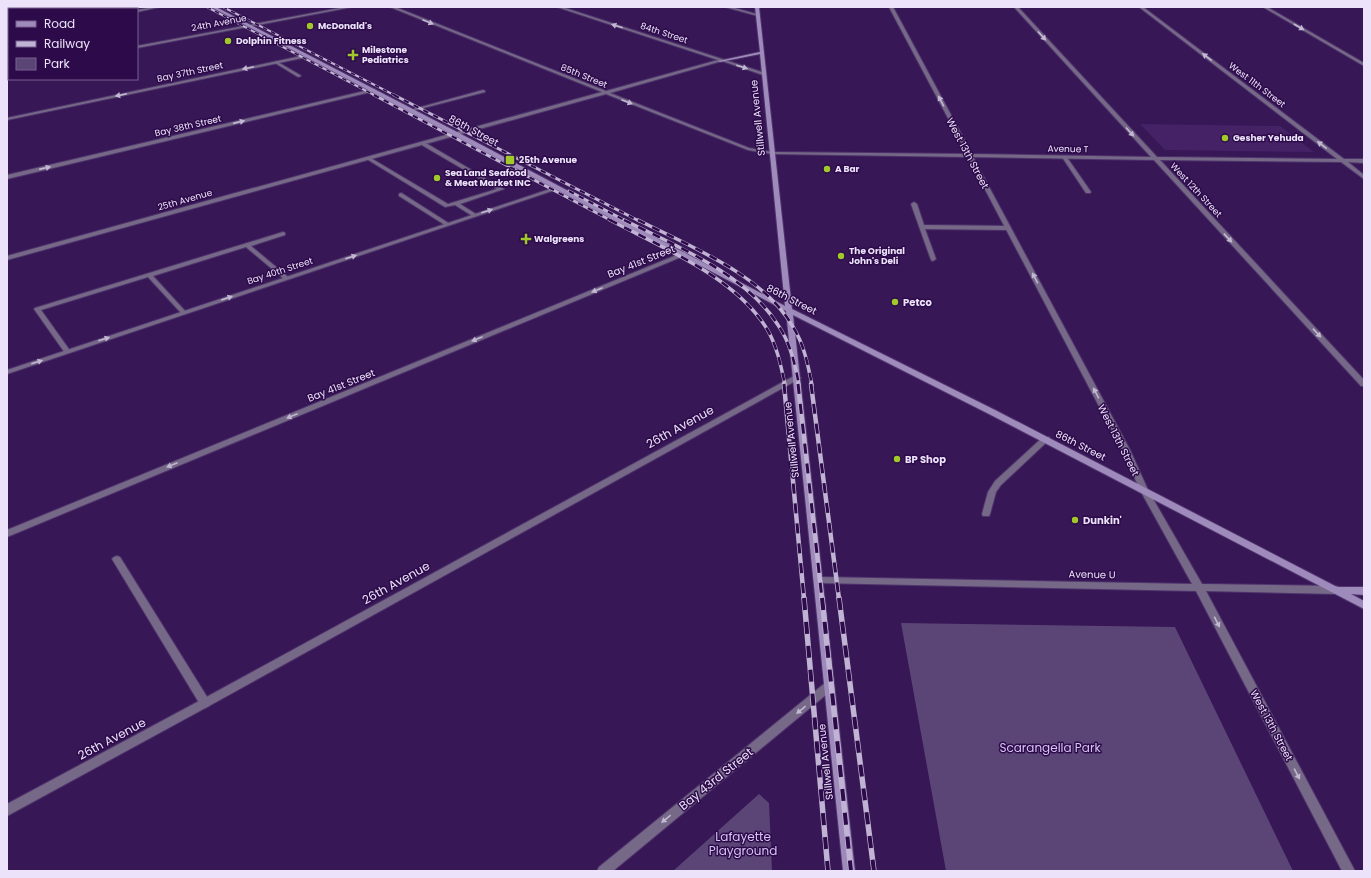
<svg xmlns="http://www.w3.org/2000/svg" width="1371" height="878" viewBox="0 0 1371 878" font-family="Poppins,sans-serif">
<rect width="100%" height="100%" fill="#371756"/>
<path fill="#452266" d="M 1140,124 L 1280,126 L 1314,152 L 1165,150 Z"/>
<path fill="#5b4576" d="M 901,623 L 1175,627 L 1293,871 L 946,871 Z
M 759,794 L 769,803 L 772,871 L 673,871 Z"/>
<g fill="none" stroke-linecap="round" stroke-linejoin="round">
<g stroke="#50346d" stroke-width="2">
<path id="lane" d="M 276,61 L 300,75 L 301,76 L 298,77 L 275,63 Z
M 483,90 L 485,91 L 485,92 L 412,111 L 410,110 Z
M 420,142 L 424,142 L 504,189 L 460,204 L 476,214 L 476,216 L 474,217 L 455,205 L 445,207 L 365,158 L 369,157 L 448,204 L 497,189 L 420,144 Z
M 1062,156 L 1066,156 L 1091,192 L 1090,193 L 1086,193 L 1062,157 Z
M 401,193 L 403,194 L 450,224 L 445,225 L 399,196 L 399,194 Z
M 914,202 L 917,204 L 924,225 L 1008,226 L 1011,228 L 1008,230 L 925,229 L 936,259 L 933,261 L 931,260 L 911,204 Z
M 283,232 L 285,233 L 285,235 L 251,246 L 288,277 L 288,279 L 284,279 L 246,247 L 153,276 L 186,312 L 186,314 L 182,314 L 148,277 L 41,310 L 71,352 L 69,353 L 65,353 L 34,309 L 35,308 Z
M 1043,437 L 1049,437 L 1050,439 L 1001,485 L 996,492 L 990,514 L 989,516 L 983,516 L 982,514 L 988,492 L 995,481 Z
M 117,556 L 120,557 L 209,700 L 210,703 L 209,706 L 205,708 L 201,706 L 112,559 L 114,557 Z"/>
</g>
<g stroke="#50346d" stroke-width="2">
<path id="street" d="M 153,7 L 160,7 L 137,12 L 137,10 Z
M 345,7 L 352,7 L 137,48 L 137,46 Z
M 390,7 L 395,7 L 606,91 L 718,60 L 557,7 L 562,7 L 765,73 L 765,75 L 763,75 L 722,61 L 610,93 L 749,148 L 772,152 L 967,154 L 889,7 L 893,7 L 972,154 L 1151,157 L 1014,7 L 1018,7 L 1157,157 L 1337,159 L 1139,7 L 1143,7 L 1344,159 L 1364,159 L 1364,163 L 1348,162 L 1364,175 L 1364,179 L 1341,162 L 1160,160 L 1364,380 L 1364,386 L 1361,386 L 1154,160 L 973,157 L 1130,450 L 1148,490 L 1202,584 L 1336,586 L 1339,587 L 1341,590 L 1339,593 L 1336,594 L 1206,591 L 1355,871 L 1342,871 L 1196,591 L 819,583 L 816,582 L 814,580 L 816,578 L 819,577 L 1192,584 L 1140,490 L 1122,450 L 968,157 L 772,154 L 748,150 L 606,94 L 7,260 L 7,256 L 602,92 Z
M 725,7 L 731,7 L 760,15 L 758,16 Z
M 1263,7 L 1267,7 L 1364,63 L 1364,66 Z
M 7,31 L 9,31 L 9,33 L 7,33 Z
M 306,55 L 307,57 L 7,120 L 7,118 Z
M 7,69 L 9,69 L 9,72 L 7,72 Z
M 373,89 L 375,89 L 375,91 L 7,179 L 7,175 Z
M 556,187 L 561,188 L 7,374 L 7,370 Z
M 684,252 L 686,253 L 686,255 L 7,537 L 7,530 Z
M 794,376 L 797,376 L 801,378 L 209,706 L 7,816 L 7,804 L 201,700 Z
M 829,682 L 833,683 L 834,686 L 833,689 L 613,871 L 597,871 L 599,867 L 825,683 Z"/>
</g>
<g stroke="#50346d" stroke-width="2">
<path id="secondary" d="M 211,7 L 216,7 L 459,133 L 785,306 L 760,54 L 720,62 L 718,61 L 760,52 L 755,7 L 759,7 L 792,309 L 995,410 L 1337,587 L 1364,587 L 1364,595 L 1351,594 L 1364,601 L 1364,609 L 989,414 L 793,315 L 855,871 L 843,871 L 786,311 Z"/>
</g>
<use href="#lane" fill="#756987" fill-rule="evenodd"/>
<use href="#street" fill="#756987" fill-rule="evenodd"/>
<use href="#secondary" fill="#9f8bbb" fill-rule="evenodd"/>
<g stroke="#c1b3d3" stroke-width="2">
<path id="rail-far4" d="M 207,7 L 376,96
M 223,7 L 396,96"/>
</g>
<g stroke="#c1b3d3" stroke-width="3">
<path id="rail-far3" d="M 374,95 L 612,221
M 394,95 L 639,221
M 569,191 L 626,221"/>
</g>
<g stroke="#c1b3d3" stroke-width="3.5">
<path id="rail-far2" d="M 610,220 C 663,248 735,277 767,329 C 777,346 781,366 785,385
M 624,220 C 676,246 746,274 778,325 C 790,342 795,364 799,385
M 638,220 C 689,246 764,275 793,327 C 804,344 808,365 812,385"/>
</g>
<g stroke="#c1b3d3" stroke-width="4.5">
<path id="rail-far1" d="M 784,384 L 804,599
M 798,384 L 822,599
M 811,384 L 839,599"/>
</g>
<g stroke="#c1b3d3" stroke-width="5.5">
<path id="rail" d="M 804,598 L 828,871
M 822,598 L 851,871
M 839,598 L 874,871"/>
</g>
<use href="#rail-far4" stroke="#2d0b4a" stroke-width="1.5" stroke-dasharray="4.5" stroke-linecap="butt"/>
<use href="#rail-far3" stroke="#2d0b4a" stroke-width="2" stroke-dasharray="5.5" stroke-linecap="butt"/>
<use href="#rail-far2" stroke="#2d0b4a" stroke-width="2.5" stroke-dasharray="8" stroke-linecap="butt"/>
<use href="#rail-far1" stroke="#2d0b4a" stroke-width="3" stroke-dasharray="10" stroke-linecap="butt"/>
<use href="#rail" stroke="#2d0b4a" stroke-width="4" stroke-dasharray="12" stroke-linecap="butt"/>
</g>
<defs><path id="oneway-solid" d="M-6-.8H1V-3.2L6.5 0L1 3.2V.8H-6Z"/></defs>
<g fill="#c2b8d2">
<use href="#oneway-solid" transform="translate(428 22) rotate(22)"/>
<use href="#oneway-solid" transform="translate(617 26) rotate(-162)"/>
<use href="#oneway-solid" transform="translate(1299 27) rotate(30)"/>
<use href="#oneway-solid" transform="translate(1042 36) rotate(48)"/>
<use href="#oneway-solid" transform="translate(1207 57) rotate(-143)"/>
<use href="#oneway-solid" transform="translate(742 67) rotate(18)"/>
<use href="#oneway-solid" transform="translate(248 68) rotate(168)"/>
<use href="#oneway-solid" transform="translate(121 95) rotate(168)"/>
<use href="#oneway-solid" transform="translate(941 101) rotate(-118)"/>
<use href="#oneway-solid" transform="translate(627 102) rotate(21)"/>
<use href="#oneway-solid" transform="translate(239 122) rotate(-13)"/>
<use href="#oneway-solid" transform="translate(1130 132) rotate(48)"/>
<use href="#oneway-solid" transform="translate(1322 145) rotate(-143)"/>
<use href="#oneway-solid" transform="translate(45 168) rotate(-13)"/>
<use href="#oneway-solid" transform="translate(487 211) rotate(-18)"/>
<use href="#oneway-solid" transform="translate(1228 238) rotate(47)"/>
<use href="#oneway-solid" transform="translate(351 257) rotate(-18)"/>
<use href="#oneway-solid" transform="translate(1035 278) rotate(-118)"/>
<use href="#oneway-solid" transform="translate(597 290) rotate(158)"/>
<use href="#oneway-solid" transform="translate(227 298) rotate(-19)"/>
<use href="#oneway-solid" transform="translate(1317 333) rotate(47)"/>
<use href="#oneway-solid" transform="translate(104 339) rotate(-18)"/>
<use href="#oneway-solid" transform="translate(477 339) rotate(158)"/>
<use href="#oneway-solid" transform="translate(37 362) rotate(-18)"/>
<use href="#oneway-solid" transform="translate(1096 393) rotate(-118)"/>
<use href="#oneway-solid" transform="translate(292 416) rotate(158)"/>
<use href="#oneway-solid" transform="translate(172 465) rotate(158)"/>
<use href="#oneway-solid" transform="translate(1217 622) rotate(63)"/>
<use href="#oneway-solid" transform="translate(801 710) rotate(141)"/>
<use href="#oneway-solid" transform="translate(1297 774) rotate(62)"/>
<use href="#oneway-solid" transform="translate(666 819) rotate(141)"/>
</g>
<g fill="#a1c929" stroke="#2d0b4a" stroke-width="1.5">
<circle cx="310" cy="26" r="4"/>
<circle cx="228" cy="41" r="4"/>
<path d="M351 49h4v4h4v4h-4v4h-4v-4h-4v-4h4z"/>
<circle cx="1225" cy="138" r="4"/>
<rect x="505" y="155" width="10" height="10" rx="2"/>
<circle cx="827" cy="169" r="4"/>
<circle cx="437" cy="178" r="4"/>
<path d="M524 233h4v4h4v4h-4v4h-4v-4h-4v-4h4z"/>
<circle cx="841" cy="256" r="4"/>
<circle cx="895" cy="302" r="4"/>
<circle cx="897" cy="459" r="4"/>
<circle cx="1075" cy="520" r="4"/>
</g>
<g text-anchor="middle" stroke-width="3" stroke-linejoin="round" paint-order="stroke">
<g font-size="9" fill="#ece3fa" stroke="#2d0b4a">
<text transform="translate(219 23) rotate(-11)" y="3">24th Avenue</text>
<text transform="translate(664 33) rotate(18)" y="3">84th Street</text>
<text transform="translate(190 72) rotate(-12)" y="3">Bay 37th Street</text>
<text transform="translate(584 76) rotate(22)" y="3">85th Street</text>
<text transform="translate(1257 85) rotate(37)" y="3">West 11th Street</text>
<text transform="translate(188 126) rotate(-13)" y="3">Bay 38th Street</text>
<text transform="translate(1068 149) rotate(1)" y="3">Avenue T</text>
<text transform="translate(1196 190) rotate(47)" y="3">West 12th Street</text>
<text transform="translate(185 200) rotate(-16)" y="3">25th Avenue</text>
<text transform="translate(280 271) rotate(-18)" y="3">Bay 40th Street</text>
</g>
<g font-size="9" font-weight="bold" fill="#ece3fa" stroke="#2d0b4a" text-anchor="start">
<text x="318" y="29">McDonald's</text>
<text x="236" y="44">Dolphin Fitness</text>
<text x="362" y="53">Milestone<tspan x="362" dy="10">Pediatrics</tspan></text>
<text x="1233" y="141">Gesher Yehuda</text>
<text x="519" y="163">25th Avenue</text>
<text x="835" y="172">A Bar</text>
<text x="445" y="176">Sea Land Seafood<tspan x="445" dy="10">&amp; Meat Market INC</tspan></text>
<text x="534" y="242">Walgreens</text>
<text x="849" y="254">The Original<tspan x="849" dy="10">John's Deli</tspan></text>
</g>
<g font-size="10" fill="#ece3fa" stroke="#2d0b4a">
<text transform="translate(757 118) rotate(-96)" y="4">Stillwell Avenue</text>
<text transform="translate(474 130) rotate(28)" y="4">86th Street</text>
<text transform="translate(968 153) rotate(62)" y="4">West 13th Street</text>
<text transform="translate(641 261) rotate(-22)" y="4">Bay 41st Street</text>
<text transform="translate(792 299) rotate(27)" y="4">86th Street</text>
<text transform="translate(341 385) rotate(-22)" y="4">Bay 41st Street</text>
<text transform="translate(791 440) rotate(-96)" y="4">Stillwell Avenue</text>
<text transform="translate(1119 440) rotate(63)" y="4">West 13th Street</text>
<text transform="translate(1081 445) rotate(27)" y="4">86th Street</text>
<text transform="translate(1092 574) rotate(1)" y="4">Avenue U</text>
<text transform="translate(1272 725) rotate(62)" y="4">West 13th Street</text>
<text transform="translate(825 762) rotate(-96)" y="4">Stillwell Avenue</text>
</g>
<g font-size="10" font-weight="bold" fill="#ece3fa" stroke="#2d0b4a" text-anchor="start">
<text x="903" y="306">Petco</text>
<text x="905" y="463">BP Shop</text>
<text x="1083" y="524">Dunkin'</text>
</g>
<g font-size="12" fill="#ece3fa" stroke="#2d0b4a">
<text transform="translate(680 427) rotate(-29)" y="4">26th Avenue</text>
<text transform="translate(396 583) rotate(-29)" y="4">26th Avenue</text>
<text transform="translate(112 739) rotate(-28)" y="4">26th Avenue</text>
<text transform="translate(716 779) rotate(-39)" y="4">Bay 43rd Street</text>
</g>
<g font-size="12" fill="#d7c4f4" stroke="#2d0b4a">
<text x="1050" y="752">Scarangella Park</text>
<text x="743" y="841">Lafayette<tspan x="743" dy="14">Playground</tspan></text>
</g>
</g>
<rect width="1371" height="878" fill="none" stroke="#ece3fa" stroke-width="16"/>
<rect x="8" y="8" width="130" height="72" fill="#2d0b4a" stroke="#796190"/>
<rect x="16" y="21" width="20" height="6" fill="#9f8bbb" stroke="#796190"/>
<text x="44" y="28" font-size="12" fill="#ece3fa">Road</text>
<rect x="16" y="41" width="20" height="6" fill="#c1b3d3" stroke="#796190"/>
<text x="44" y="48" font-size="12" fill="#ece3fa">Railway</text>
<rect x="16" y="58" width="20" height="12" fill="#5b4576" stroke="#796190"/>
<text x="44" y="68" font-size="12" fill="#ece3fa">Park</text>
</svg>
